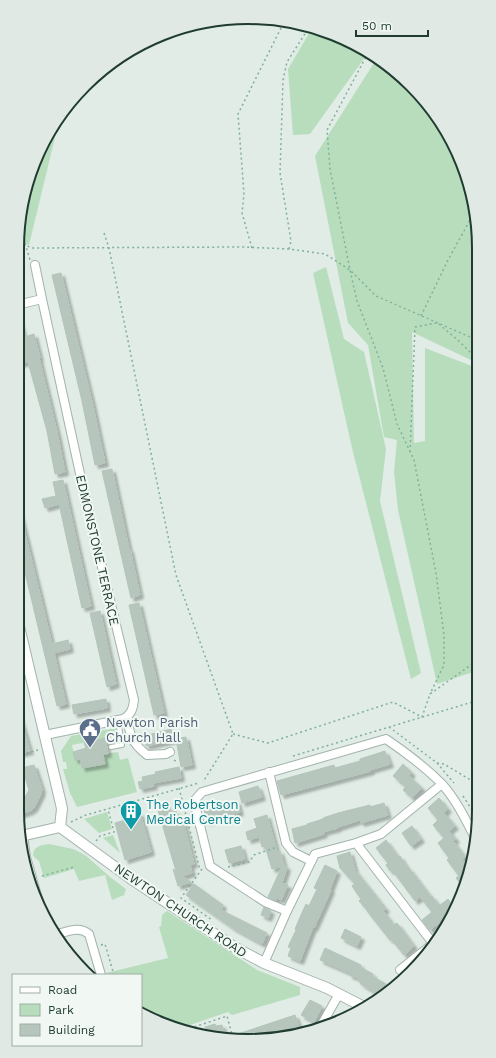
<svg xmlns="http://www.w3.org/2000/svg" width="496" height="1058" viewBox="0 0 496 1058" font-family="'Work Sans',sans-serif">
<defs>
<filter id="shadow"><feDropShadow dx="3.5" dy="3.5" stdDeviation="1" flood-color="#0004"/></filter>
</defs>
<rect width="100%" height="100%" fill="#e0ece5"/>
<path fill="#b8ddbd" d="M 311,30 L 336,35 L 368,53 L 310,134 L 293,135 L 288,69 Z
M 377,58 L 388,65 L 431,107 L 461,159 L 477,218 L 477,363 L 412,332 L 414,443 L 425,441 L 425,348 L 477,368 L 479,670 L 437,684 L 398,510 L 394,472 L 397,440 L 384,437 L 368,345 L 348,323 L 315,156 Z
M 58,125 L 29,245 L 18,240 L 34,160 Z
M 326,267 L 344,339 L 364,352 L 386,449 L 380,501 L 421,673 L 411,679 L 352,448 L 313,273 Z
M 116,728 L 118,736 L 72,745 L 75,759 L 80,759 L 105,764 L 103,754 L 118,752 L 120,760 L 128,758 L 137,792 L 77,807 L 70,793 L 63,769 L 67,769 L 66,762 L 63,762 L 61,751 L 71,736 Z
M 107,812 L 112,829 L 99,833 L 84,819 Z
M 113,835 L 120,853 L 103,838 Z
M 49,844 L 73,849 L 85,855 L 110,877 L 126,889 L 124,895 L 112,900 L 105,875 L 79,881 L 74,869 L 44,878 L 39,861 L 33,856 C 33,846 41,845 49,844 Z
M 167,911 L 257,970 L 300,987 L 300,995 L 232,1015 L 228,1012 L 181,1028 L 141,1013 L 141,975 L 107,975 L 106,973 L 168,958 L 159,927 L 161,926 L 162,915 Z"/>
<path fill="#b6c6bd" stroke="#b3c5bb" filter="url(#shadow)" d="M 61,273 L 93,406 L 105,463 L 95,465 L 82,401 L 52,275 Z
M 17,321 L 20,321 L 24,337 L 34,334 L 40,358 L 39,358 L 57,432 L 65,472 L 55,474 L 47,431 L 28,362 L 17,364 Z
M 112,469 L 129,549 L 130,549 L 140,595 L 131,598 L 102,471 Z
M 63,480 L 91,606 L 82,608 L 59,504 L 45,508 L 42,499 L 56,496 L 53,482 Z
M 17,513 L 20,513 L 52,644 L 68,640 L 70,649 L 54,653 L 66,704 L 57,706 L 17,539 Z
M 139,603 L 164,713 L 154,715 L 129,605 Z
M 100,611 L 116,684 L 107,687 L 90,613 Z
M 106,699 L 107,708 L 74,714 L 72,705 Z
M 19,714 L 30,751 L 17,754 L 17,715 Z
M 171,729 L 173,740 L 146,746 L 144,736 Z
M 186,737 L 192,765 L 181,767 L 176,739 Z
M 105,738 L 108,754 L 103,754 L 105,764 L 82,768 L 80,759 L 75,760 L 73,752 L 86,748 L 84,743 Z
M 385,751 L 390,764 L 370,770 L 371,771 L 281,795 L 277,781 L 334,765 L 335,768 L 360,761 L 360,759 Z
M 403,764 L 412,773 L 409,776 L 422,788 L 412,798 L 403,790 L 406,787 L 393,776 Z
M 34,765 L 42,789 L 41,794 L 34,808 L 30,811 L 18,815 L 17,812 L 29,790 L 22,768 Z
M 179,767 L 181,778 L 153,783 L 154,786 L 140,789 L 138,782 L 143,781 L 142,777 L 156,774 L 155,772 Z
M 258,786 L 262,797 L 242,803 L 239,792 Z
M 439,798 L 448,809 L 444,813 L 455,826 L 449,831 L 456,839 L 453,841 L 465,857 L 462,859 L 468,866 L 464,888 L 456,878 L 459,876 L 447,860 L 449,858 L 438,843 L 444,838 L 433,825 L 438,820 L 428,808 Z
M 237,801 L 240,812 L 207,822 L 204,810 Z
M 384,803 L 388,815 L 361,823 L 360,820 L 338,827 L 338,828 L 323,832 L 324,834 L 295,843 L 292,829 L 307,825 L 307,824 L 323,819 L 323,818 L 338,813 L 370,805 L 370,807 Z
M 170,807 L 171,813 L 176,811 L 179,821 L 183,820 L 194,864 L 190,865 L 192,873 L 182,876 L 191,882 L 178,886 L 173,869 L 176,871 L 158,810 Z
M 140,813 L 151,852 L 125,860 L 115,823 L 129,819 L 128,816 Z
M 267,815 L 277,852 L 280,851 L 284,865 L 287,867 L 282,883 L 288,885 L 281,900 L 277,898 L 276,900 L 268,897 L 282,866 L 272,869 L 265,846 L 262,847 L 259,837 L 248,840 L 246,832 L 257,828 L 254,819 Z
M 412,826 L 421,839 L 411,846 L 402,833 Z
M 386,840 L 398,857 L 400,856 L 408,869 L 409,868 L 431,897 L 432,896 L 439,906 L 448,899 L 455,909 L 453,911 L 439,921 L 440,922 L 430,930 L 422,920 L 432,912 L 420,897 L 415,901 L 413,898 L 392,870 L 390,871 L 386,865 L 388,863 L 376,848 Z
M 241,846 L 245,859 L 229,863 L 225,850 Z
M 350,852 L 355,870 L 386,909 L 383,911 L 394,925 L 397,923 L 414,946 L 404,955 L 391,939 L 390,940 L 367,911 L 368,911 L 359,901 L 361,899 L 352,886 L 355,884 L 340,868 L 337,856 Z
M 325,865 L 337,871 L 330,889 L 331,890 L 314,928 L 313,927 L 300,961 L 288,956 L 291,948 L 288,947 L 296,930 L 295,929 L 301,915 L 306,904 L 309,906 L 317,889 L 314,888 Z
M 194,884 L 223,905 L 221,910 L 267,933 L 262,944 L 233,928 L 186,895 Z
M 264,907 L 271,911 L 268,918 L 261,915 Z
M 345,929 L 361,937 L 357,946 L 341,938 Z
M 325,948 L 361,965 L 360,967 L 373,974 L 372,976 L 386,984 L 380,995 L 361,984 L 361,983 L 357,980 L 358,978 L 349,975 L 350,973 L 320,960 Z
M 310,1000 L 322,1006 L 314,1022 L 301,1015 Z
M 295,1015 L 299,1026 L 262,1038 L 229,1037 Z
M 215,1024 L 216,1026 L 222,1025 L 226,1037 L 203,1037 L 193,1033 L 206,1029 L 205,1027 Z"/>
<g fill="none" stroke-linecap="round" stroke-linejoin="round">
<g stroke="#a3b4ab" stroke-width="6">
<path id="service" d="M 111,747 L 122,745 L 118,720"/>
</g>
<g stroke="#a3b4ab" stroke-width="10">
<path id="minor" d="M 35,265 L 42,299 L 84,492 L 134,700 C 133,709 131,715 123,719 L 45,735
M 17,305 L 42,299
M 127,717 C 130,736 131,742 147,755 L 166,754 L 170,752
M 269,772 L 286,843 L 293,852 L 311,861
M 23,836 L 26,857 L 38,899
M 356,843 L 432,942
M 287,911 L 265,902 L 210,866 L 194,801 L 202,792 L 386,739 C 405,752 425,767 441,783 C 455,798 465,818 474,836
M 58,934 C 69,931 79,926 89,934 L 101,975
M 264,963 L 287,911 L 315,854 L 356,843 L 381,834 L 442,784
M 400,970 L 429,947 L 432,942 L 435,940
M 322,1024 L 339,994"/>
</g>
<g stroke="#a3b4ab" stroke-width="12">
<path id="tertiary" d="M 17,618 L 61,804 L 62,809 L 60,827
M 21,836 L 60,827 L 130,878 L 234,947 L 264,963 L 327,988 L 366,1008"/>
</g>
<path stroke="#80b09a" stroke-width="1.5" stroke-dasharray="2 3" stroke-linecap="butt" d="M 368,53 L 327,130 L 330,169 L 350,270 L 357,301 L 383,368 L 397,424 L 414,460 L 436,573 L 444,635 L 444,665 L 430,694
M 28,191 L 30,192 L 47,141
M 104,233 L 109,248 L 176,575 L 233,734 L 203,782
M 20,235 L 24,240 L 30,260
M 18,243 L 33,248 L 242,247 L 289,249 L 325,254 L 350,270 L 376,296 L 470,337 L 477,339
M 252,248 L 242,213 L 244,194 L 238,114 L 283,24
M 289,249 L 291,241 L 280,173 L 283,80 L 287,62 L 308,29
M 421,316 L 448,260 L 475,211
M 439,324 L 460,342 L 477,359
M 410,452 L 415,327 L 436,323
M 389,727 L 437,763 L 454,783
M 233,734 L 268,743 L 393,702 L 422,717 L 430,694 L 478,660
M 17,756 L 38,750
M 293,756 L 479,700
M 174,760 L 178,763
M 437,763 L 444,764 L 479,785
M 179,788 L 200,870
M 463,796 L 477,818
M 71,822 L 86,815 L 199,783
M 96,841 L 100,836 L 114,832 L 108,809
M 228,867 L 249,862 L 254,855 L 277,847
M 202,869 L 181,898 L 212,920
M 42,876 L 74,867
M 101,945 L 105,944 L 114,975
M 185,1030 L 227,1016 L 233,1038"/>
<use href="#service" stroke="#fff" stroke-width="4"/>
<use href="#minor" stroke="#fff" stroke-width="8"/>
<use href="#tertiary" stroke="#fff" stroke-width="10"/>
</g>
<defs>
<g id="civic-pin" transform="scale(1.15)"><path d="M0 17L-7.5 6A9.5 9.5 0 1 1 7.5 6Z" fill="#5c6f8a" stroke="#f1f8f3"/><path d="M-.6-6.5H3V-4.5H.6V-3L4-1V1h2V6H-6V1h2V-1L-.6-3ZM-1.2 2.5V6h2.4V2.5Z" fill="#fff"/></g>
<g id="building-pin" transform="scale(1.15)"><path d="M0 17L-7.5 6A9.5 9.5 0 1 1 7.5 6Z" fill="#0f9aa8" stroke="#f1f8f3"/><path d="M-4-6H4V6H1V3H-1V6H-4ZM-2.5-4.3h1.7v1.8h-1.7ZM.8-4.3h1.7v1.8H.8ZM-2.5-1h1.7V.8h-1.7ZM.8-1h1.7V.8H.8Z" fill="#fff"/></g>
</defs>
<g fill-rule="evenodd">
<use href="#civic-pin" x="90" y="729"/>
<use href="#building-pin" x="131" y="811"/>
</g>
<g text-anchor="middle" stroke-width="4" stroke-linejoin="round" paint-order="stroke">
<g font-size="13" fill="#203c31" stroke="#f1f8f3">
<text transform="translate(98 550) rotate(77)" y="5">EDMONSTONE TERRACE</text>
<text transform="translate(181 910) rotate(34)" y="5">NEWTON CHURCH ROAD</text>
</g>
<g font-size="13" fill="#4e5e75" stroke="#f1f8f3" text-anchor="start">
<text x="106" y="727">Newton Parish<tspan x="106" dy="15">Church Hall</tspan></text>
</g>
<g font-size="13" fill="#0d838f" stroke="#f1f8f3" text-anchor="start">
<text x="146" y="809">The Robertson<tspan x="146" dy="15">Medical Centre</tspan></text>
</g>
</g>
<path d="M0 0H496V1058H0ZM248 24H248A224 224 0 0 1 472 248V810A224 224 0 0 1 248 1034H248A224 224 0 0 1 24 810V248A224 224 0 0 1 248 24Z" fill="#e0e9e3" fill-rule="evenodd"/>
<path fill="none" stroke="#203c31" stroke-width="2" d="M248 24H248A224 224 0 0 1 472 248V810A224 224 0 0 1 248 1034H248A224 224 0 0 1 24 810V248A224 224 0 0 1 248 24Z"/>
<rect x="12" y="974" width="130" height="72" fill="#f1f8f3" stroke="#9dada5"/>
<rect x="20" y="987" width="20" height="6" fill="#ffffff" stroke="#9dada5"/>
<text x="48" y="994" font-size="12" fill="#203c31">Road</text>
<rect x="20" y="1004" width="20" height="12" fill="#b8ddbd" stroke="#9dada5"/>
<text x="48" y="1014" font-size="12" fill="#203c31">Park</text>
<rect x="20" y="1024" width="20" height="12" fill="#b6c6bd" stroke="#9dada5"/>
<text x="48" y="1034" font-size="12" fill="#203c31">Building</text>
<path d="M356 30v6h72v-6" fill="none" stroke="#203c31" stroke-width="2"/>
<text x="362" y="30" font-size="12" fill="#203c31" stroke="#f1f8f3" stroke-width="3" paint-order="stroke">50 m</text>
</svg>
